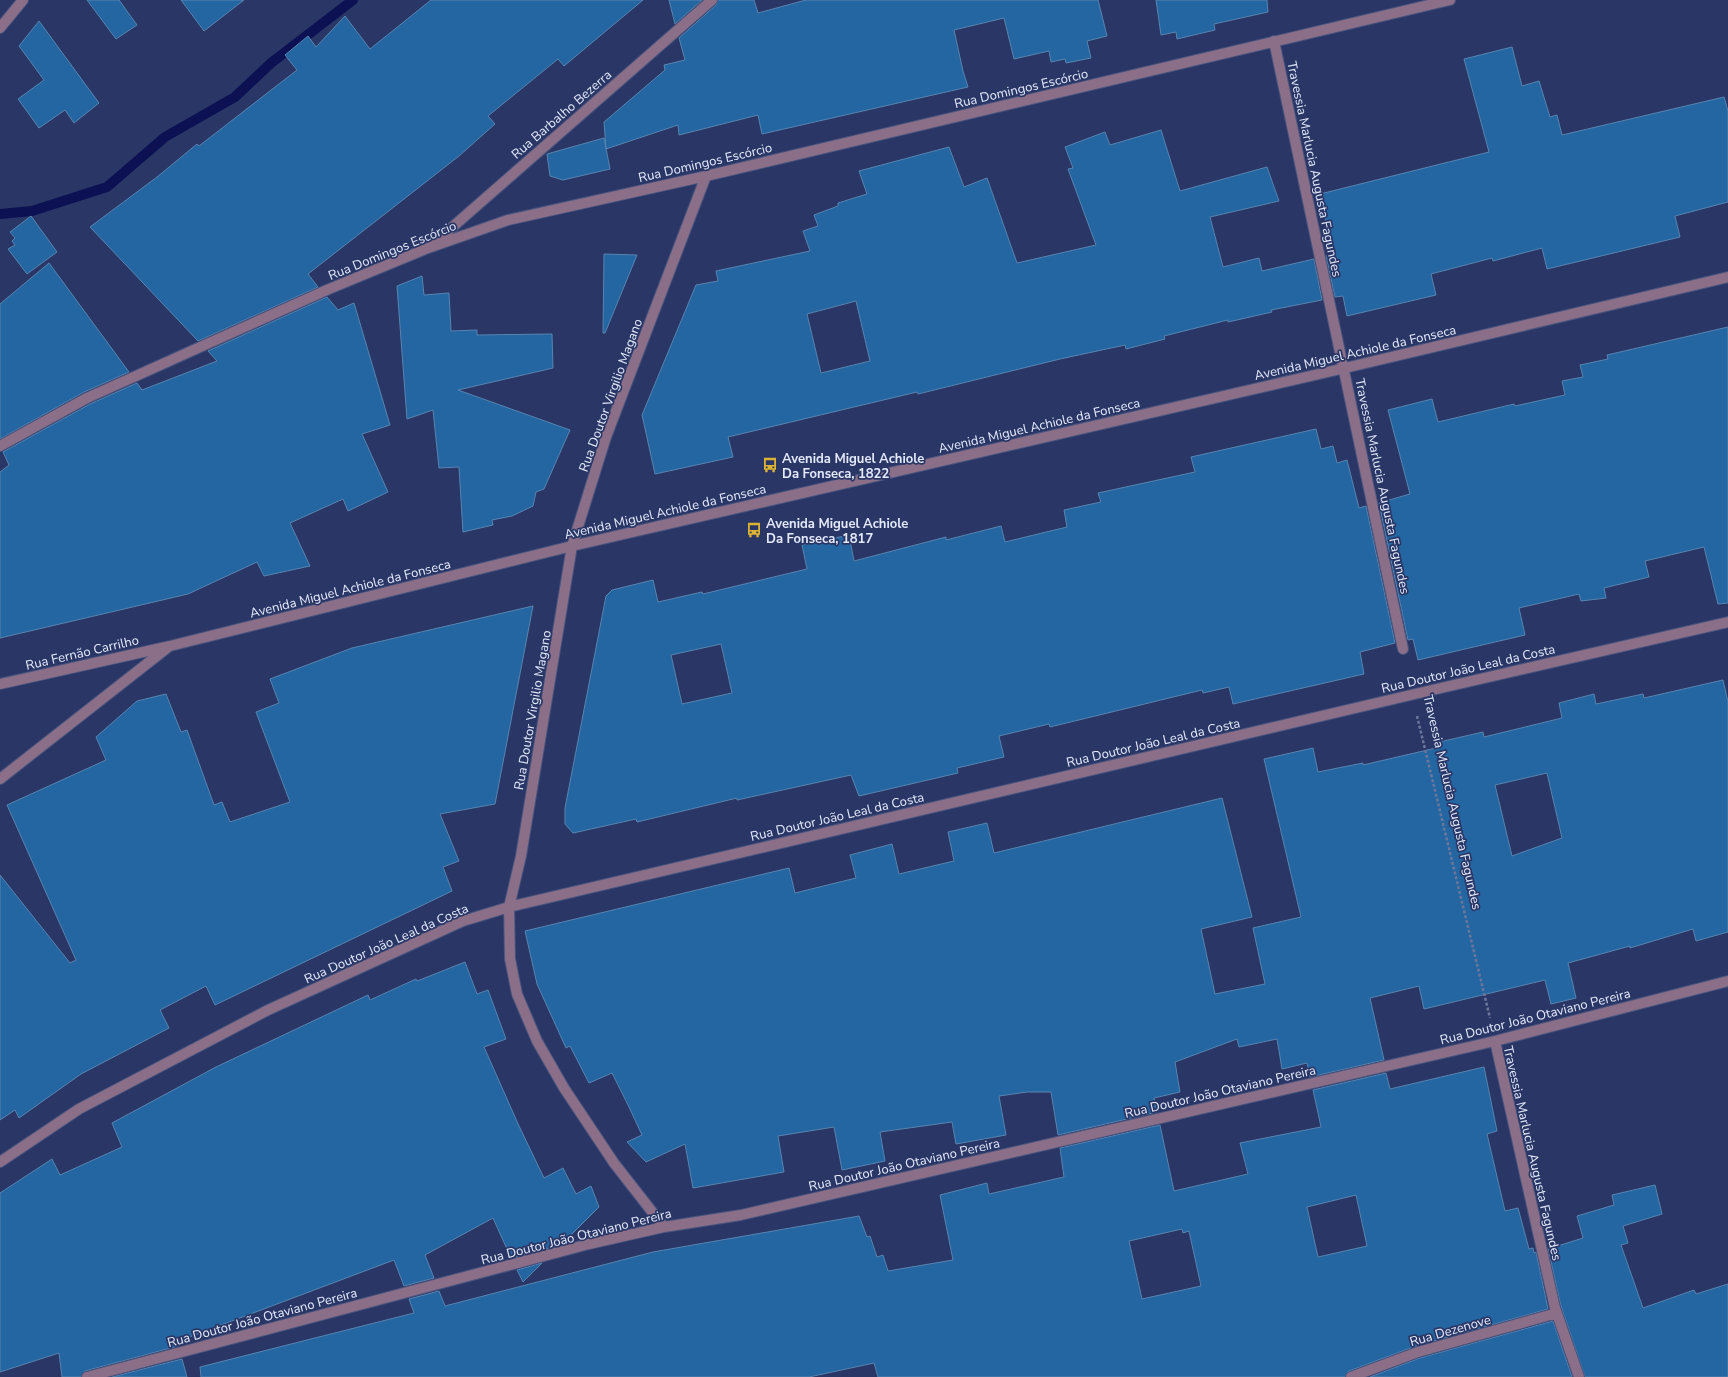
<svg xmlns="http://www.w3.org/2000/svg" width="1728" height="1377" viewBox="0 0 1728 1377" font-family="'Nunito Sans',sans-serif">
<rect width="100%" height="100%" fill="#2a3766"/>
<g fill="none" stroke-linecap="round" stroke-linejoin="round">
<path stroke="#0b1153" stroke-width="10" d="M 0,214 L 32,211 L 107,187 L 165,137 L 235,97 L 271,63 L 353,0"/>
</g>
<path fill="#2366a2" stroke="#5884b0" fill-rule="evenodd" d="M 87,0 L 119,0 L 137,25 L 116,39 Z
M 181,0 L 244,0 L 204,31 Z
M 431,0 L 643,0 L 564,66 L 558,59 L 488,116 L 495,124 L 459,156 L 308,274 L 318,287 L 198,341 L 90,227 L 157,177 L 197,144 L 199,146 L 297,70 L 285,55 L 308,36 L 316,47 L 345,16 L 370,49 Z
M 669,0 L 702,0 L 675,24 Z
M 718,0 L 754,0 L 758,13 L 806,0 L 1098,0 L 1107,36 L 1087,41 L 1091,58 L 1066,63 L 1065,59 L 1051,62 L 1049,51 L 1014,59 L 1004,18 L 954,30 L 963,71 L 968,87 L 762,134 L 758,115 L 679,135 L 678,125 L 606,149 L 604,122 L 665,70 L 664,65 L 685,60 L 679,38 L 716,5 Z
M 1156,0 L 1267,0 L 1268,12 L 1214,24 L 1215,30 L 1177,39 L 1176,32 L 1161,35 Z
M 39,21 L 99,103 L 74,123 L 65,110 L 39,128 L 18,99 L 44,80 L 19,46 Z
M 1512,47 L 1522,86 L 1539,81 L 1550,117 L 1557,115 L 1562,135 L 1724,97 L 1728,111 L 1728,202 L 1675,216 L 1680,237 L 1547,269 L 1542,248 L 1493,261 L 1492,258 L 1431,274 L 1436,295 L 1347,316 L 1343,296 L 1335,297 L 1326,256 L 1333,254 L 1320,194 L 1489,152 L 1464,59 Z
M 1161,130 L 1180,191 L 1267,167 L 1279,201 L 1210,217 L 1223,267 L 1259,258 L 1262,271 L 1314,259 L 1322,300 L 1271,310 L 1272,312 L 1228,322 L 1228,320 L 1164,336 L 1165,339 L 1126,349 L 1125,345 L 1060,359 L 918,394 L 917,392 L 728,437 L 733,457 L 655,474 L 642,415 L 696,285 L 718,281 L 716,271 L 810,251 L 803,231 L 818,226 L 814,215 L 838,206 L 838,203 L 867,194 L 859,171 L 949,147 L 964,187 L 987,178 L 1017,263 L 1096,245 L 1068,169 L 1073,168 L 1065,147 L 1105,132 L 1110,145 ZM 856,301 L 870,361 L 821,373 L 807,314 Z
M 604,138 L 610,169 L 563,180 L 550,176 L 547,154 Z
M 31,216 L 57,252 L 27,274 L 8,249 L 15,245 L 12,241 L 15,238 L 10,232 Z
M 604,254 L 637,255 L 605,333 L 603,333 Z
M 49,263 L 129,372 L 84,392 L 0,439 L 0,304 Z
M 422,276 L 424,295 L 449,293 L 451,331 L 477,330 L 477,335 L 552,334 L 553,368 L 458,390 L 570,430 L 544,489 L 536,492 L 533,506 L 512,516 L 492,520 L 493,525 L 463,532 L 459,467 L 439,468 L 433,410 L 407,419 L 397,286 Z
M 327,297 L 338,310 L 354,303 L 390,425 L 362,434 L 388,492 L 348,511 L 343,499 L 290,523 L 310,566 L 264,576 L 257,562 L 188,594 L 0,638 L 0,472 L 9,465 L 3,452 L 90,404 L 137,383 L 142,390 L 217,361 L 208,351 Z
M 1728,327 L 1728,603 L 1718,604 L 1704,547 L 1645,561 L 1649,577 L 1604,588 L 1606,598 L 1581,601 L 1579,594 L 1519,608 L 1525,635 L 1418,660 L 1413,639 L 1408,640 L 1379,503 L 1410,494 L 1388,410 L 1432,399 L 1438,422 L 1514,404 L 1515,406 L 1565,395 L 1562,381 L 1583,377 L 1580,365 L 1608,359 L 1607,355 Z
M 1316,429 L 1321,449 L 1333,446 L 1337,463 L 1347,460 L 1359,508 L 1366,506 L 1395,643 L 1360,652 L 1364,674 L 1233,704 L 1229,687 L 1203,693 L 1202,690 L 1050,727 L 1049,724 L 999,736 L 1004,757 L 957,768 L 958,773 L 859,796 L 851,775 L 737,800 L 737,798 L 637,822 L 636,819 L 573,833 L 565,824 L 565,808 L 606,596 L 612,590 L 653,580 L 658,602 L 702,592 L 703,594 L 807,569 L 802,545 L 849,535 L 854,561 L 946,537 L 946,540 L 1001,526 L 1005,542 L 1067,527 L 1064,510 L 1101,502 L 1098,493 L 1195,472 L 1191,457 ZM 721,644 L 732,693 L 682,704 L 671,655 Z
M 533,606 L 495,804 L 440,814 L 459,861 L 443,867 L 452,891 L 215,1005 L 206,986 L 160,1010 L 169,1028 L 81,1074 L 19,1118 L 15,1110 L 0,1120 L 0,875 L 70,963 L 76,960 L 7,805 L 106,760 L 96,737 L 137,701 L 166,694 L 181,732 L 187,730 L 214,805 L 222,802 L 230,822 L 290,802 L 256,712 L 279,703 L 270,679 L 352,648 Z
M 1723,680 L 1728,702 L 1728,932 L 1696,941 L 1693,929 L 1630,948 L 1630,946 L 1568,963 L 1576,998 L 1551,1004 L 1545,980 L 1424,1009 L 1419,986 L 1370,998 L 1384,1060 L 1310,1077 L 1307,1063 L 1282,1069 L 1277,1039 L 1239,1047 L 1237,1039 L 1175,1062 L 1180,1092 L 1154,1098 L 1157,1112 L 1058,1135 L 1051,1092 L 1027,1092 L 999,1096 L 1006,1135 L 956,1144 L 952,1122 L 880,1132 L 885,1161 L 842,1170 L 834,1127 L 778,1136 L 784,1172 L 693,1188 L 685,1144 L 646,1162 L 627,1142 L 642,1135 L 629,1107 L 612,1073 L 589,1083 L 570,1046 L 566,1048 L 537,984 L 525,931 L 789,868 L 795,893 L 856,878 L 850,855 L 892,844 L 899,874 L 954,861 L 948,832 L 987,823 L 994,853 L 1222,798 L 1252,917 L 1201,929 L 1215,994 L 1265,984 L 1253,928 L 1301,917 L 1264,759 L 1313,748 L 1318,772 L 1363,763 L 1363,765 L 1436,748 L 1435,743 L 1483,732 L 1484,737 L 1562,718 L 1559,703 L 1594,694 L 1596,704 L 1643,694 L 1644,698 ZM 1547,773 L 1562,838 L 1512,856 L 1495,785 Z
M 465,962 L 477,994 L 488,990 L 506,1039 L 484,1047 L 519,1126 L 544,1178 L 563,1168 L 576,1194 L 591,1186 L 599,1207 L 561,1245 L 511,1258 L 493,1218 L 425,1255 L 434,1278 L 404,1286 L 394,1260 L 176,1342 L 178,1346 L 85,1371 L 81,1377 L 62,1377 L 59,1353 L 0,1372 L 0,1193 L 52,1159 L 60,1175 L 122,1147 L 112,1123 L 216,1067 L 368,995 L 370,1000 L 416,979 L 417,981 Z
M 1484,1067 L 1497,1131 L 1487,1134 L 1505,1211 L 1518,1208 L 1529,1249 L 1533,1248 L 1534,1253 L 1536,1252 L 1548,1309 L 1416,1346 L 1349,1371 L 1345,1377 L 878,1377 L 874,1363 L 809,1377 L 201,1377 L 200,1367 L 414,1313 L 409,1299 L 439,1291 L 445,1306 L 653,1252 L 859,1216 L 867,1237 L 870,1236 L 877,1257 L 883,1255 L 888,1271 L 953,1260 L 940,1195 L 987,1183 L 989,1194 L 1064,1177 L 1060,1148 L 1160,1125 L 1174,1191 L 1248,1174 L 1240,1143 L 1321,1127 L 1313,1090 L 1386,1073 L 1390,1089 ZM 1356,1195 L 1367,1246 L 1318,1257 L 1307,1207 ZM 1182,1229 L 1183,1233 L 1189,1231 L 1201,1286 L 1142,1299 L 1129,1241 Z
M 1655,1185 L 1662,1214 L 1623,1226 L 1628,1243 L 1621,1245 L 1643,1308 L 1694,1290 L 1696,1294 L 1728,1284 L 1728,1377 L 1585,1377 L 1561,1306 L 1548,1249 L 1583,1238 L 1577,1216 L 1614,1205 L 1612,1195 Z
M 542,1263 L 523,1282 L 517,1270 Z
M 1553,1321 L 1572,1377 L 1370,1377 L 1420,1358 Z
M 182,1359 L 187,1377 L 112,1377 Z"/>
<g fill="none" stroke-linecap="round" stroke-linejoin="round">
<g stroke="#48547e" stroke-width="12">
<path id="minor" d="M 0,28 L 23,0
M 1274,41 L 1403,649
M 433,244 L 712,0
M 0,446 L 87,398 L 329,289 L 428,248 L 508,220 L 706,176 L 1450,0
M 0,684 L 170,646 L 572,546 L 1345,368 L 1728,277
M 0,779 L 167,648
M 1495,1041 L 1555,1308 L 1579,1377
M 0,1162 L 79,1109 L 268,1010 L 463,921 L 509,907 L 1415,694 L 1728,622
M 664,1227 L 614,1163 L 564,1088 L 537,1041 L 517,994 L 510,959 L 509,907 L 521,856 L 572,546 L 606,437 L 706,176
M 87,1377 L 589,1244 L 664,1227 L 741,1215 L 1495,1041 L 1728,981
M 1351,1377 L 1418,1352 L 1557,1313"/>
</g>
<path stroke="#6c769b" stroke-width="2.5" stroke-dasharray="3 2" stroke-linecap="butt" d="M 1417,716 L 1490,1018"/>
<use href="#minor" stroke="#8b6e88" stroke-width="10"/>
</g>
<defs>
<g id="bus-bare" transform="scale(1.2)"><path d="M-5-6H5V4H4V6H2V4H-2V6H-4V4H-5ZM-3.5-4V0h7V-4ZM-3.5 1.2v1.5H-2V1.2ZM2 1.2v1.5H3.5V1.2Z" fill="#dbb233" stroke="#2a3766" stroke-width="2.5" paint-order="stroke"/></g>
</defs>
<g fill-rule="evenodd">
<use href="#bus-bare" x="770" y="465"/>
<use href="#bus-bare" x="754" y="530"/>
</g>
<g text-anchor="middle" stroke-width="3.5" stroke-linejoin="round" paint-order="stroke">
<g font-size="13" fill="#e4eafc" stroke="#2a3766">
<text transform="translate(1021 88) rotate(-13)" y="5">Rua Domingos Escórcio</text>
<text transform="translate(561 114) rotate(-41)" y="5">Rua Barbalho Bezerra</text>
<text transform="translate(705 162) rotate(-13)" y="5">Rua Domingos Escórcio</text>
<text transform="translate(1315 169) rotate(78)" y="5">Travessia Marlucia Augusta Fagundes</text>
<text transform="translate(392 250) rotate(-22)" y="5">Rua Domingos Escórcio</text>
<text transform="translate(1355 352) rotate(-13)" y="5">Avenida Miguel Achiole da Fonseca</text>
<text transform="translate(610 395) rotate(-70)" y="5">Rua Doutor Virgilio Magano</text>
<text transform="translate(1039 425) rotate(-13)" y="5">Avenida Miguel Achiole da Fonseca</text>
<text transform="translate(1383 486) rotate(78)" y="5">Travessia Marlucia Augusta Fagundes</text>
<text transform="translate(665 511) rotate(-13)" y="5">Avenida Miguel Achiole da Fonseca</text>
<text transform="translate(350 588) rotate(-14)" y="5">Avenida Miguel Achiole da Fonseca</text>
<text transform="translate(82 652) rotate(-13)" y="5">Rua Fernão Carrilho</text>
<text transform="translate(1468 668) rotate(-13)" y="5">Rua Doutor João Leal da Costa</text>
<text transform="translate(532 710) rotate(-80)" y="5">Rua Doutor Virgilio Magano</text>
<text transform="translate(1153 742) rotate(-13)" y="5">Rua Doutor João Leal da Costa</text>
<text transform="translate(1453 802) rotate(77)" y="5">Travessia Marlucia Augusta Fagundes</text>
<text transform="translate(837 816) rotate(-13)" y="5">Rua Doutor João Leal da Costa</text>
<text transform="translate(386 943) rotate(-24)" y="5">Rua Doutor João Leal da Costa</text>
<text transform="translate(1535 1016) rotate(-14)" y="5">Rua Doutor João Otaviano Pereira</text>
<text transform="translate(1220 1091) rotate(-13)" y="5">Rua Doutor João Otaviano Pereira</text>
<text transform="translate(1533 1153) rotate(77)" y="5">Travessia Marlucia Augusta Fagundes</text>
<text transform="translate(904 1164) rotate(-13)" y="5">Rua Doutor João Otaviano Pereira</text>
<text transform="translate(576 1236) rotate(-14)" y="5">Rua Doutor João Otaviano Pereira</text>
<text transform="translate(262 1317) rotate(-15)" y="5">Rua Doutor João Otaviano Pereira</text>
<text transform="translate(1450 1330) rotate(-16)" y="5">Rua Dezenove</text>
</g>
<g font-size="13" font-weight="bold" fill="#e4eafc" stroke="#2a3766" text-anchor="start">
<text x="782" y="463">Avenida Miguel Achiole<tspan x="782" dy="15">Da Fonseca, 1822</tspan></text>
<text x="766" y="528">Avenida Miguel Achiole<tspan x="766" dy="15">Da Fonseca, 1817</tspan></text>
</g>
</g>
</svg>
